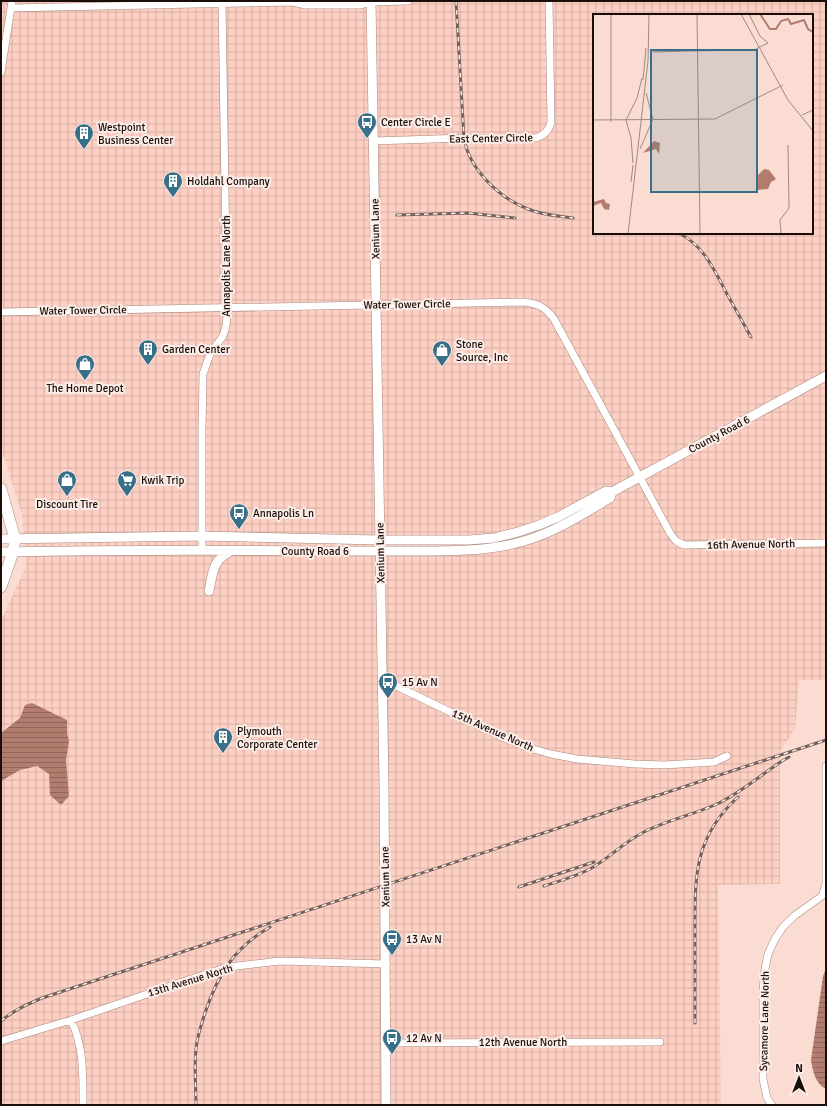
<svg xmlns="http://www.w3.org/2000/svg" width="827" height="1106" viewBox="0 0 827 1106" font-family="Signika,sans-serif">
<defs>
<pattern id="industrial-grid" width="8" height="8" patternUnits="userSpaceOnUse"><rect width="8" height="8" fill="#fed0c3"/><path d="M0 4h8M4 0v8" fill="none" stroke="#d9b1a6"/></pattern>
<pattern id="water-rules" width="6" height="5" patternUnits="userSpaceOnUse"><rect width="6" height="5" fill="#b27d6e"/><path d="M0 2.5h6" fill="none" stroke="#906559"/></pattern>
</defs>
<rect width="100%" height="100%" fill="#fadcd3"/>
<path fill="url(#industrial-grid)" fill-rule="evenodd" d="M 1,1 L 826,1 L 826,680 L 799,680 L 795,729 L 780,751 L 780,884 L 718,885 L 721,1105 L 1,1105 L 1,621 L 26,566 L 22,514 L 1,448 ZM 594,15 L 812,15 L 812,233 L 594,233 Z"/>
<path fill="url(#water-rules)" d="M 32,703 L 67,720 L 67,733 L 69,741 L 66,760 L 69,796 L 61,805 L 50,795 L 49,774 L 37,766 L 20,770 L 1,781 L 1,733 L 20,718 L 25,705 Z
M 826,969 L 826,1089 C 815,1083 813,1072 811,1060 L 823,976 Z"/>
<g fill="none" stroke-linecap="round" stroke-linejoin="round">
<g stroke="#ab887e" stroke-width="8">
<path id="minor" d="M 11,8 L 293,2 L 305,5 L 361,5 L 371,2 L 408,1
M 1,72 L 12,1
M 373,141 L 464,138 L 535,138 C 544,136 549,131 551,122 L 549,1
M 1,312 L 524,302 C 539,304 545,307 554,319 L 670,533 L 676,541 L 684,545 L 826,543
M 202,550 L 202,430 L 203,374 L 210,354 L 223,336 L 226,326 L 227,316 L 222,1
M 382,679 L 502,737 L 526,747 L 551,754 L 577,759 L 635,764 L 664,765 L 714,762 L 727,756
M 71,1020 C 84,1047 83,1076 83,1105
M 1,1041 L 71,1020 L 188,980 L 225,968 L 237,966 L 280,961 L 386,964
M 386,1043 L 660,1042
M 772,1105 L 767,1098 L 763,1079 L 763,990 L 765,969 L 768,954 L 775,939 L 783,927 L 794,916 L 822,896 L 826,884 L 826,766"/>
</g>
<g stroke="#ab887e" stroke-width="10">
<path id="major" d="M 371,1 L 384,784 L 386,1105
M 1,539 L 202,536 L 380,540 L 469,540 L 494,538 L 518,532 L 539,525 L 558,517 L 606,491 L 612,492 L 826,376
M 1,552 C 110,550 219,550 328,551 C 359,551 389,551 419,551 C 454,551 490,551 524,541 C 555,532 583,514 610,498 L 612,492
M 209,591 C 213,573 212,560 231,551"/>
</g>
<g stroke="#ab887e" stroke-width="12">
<path id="highway" d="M 1,489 L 15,539 L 13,552 L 1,587"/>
</g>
<use href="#minor" stroke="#fff" stroke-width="7"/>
<use href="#major" stroke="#fff" stroke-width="9"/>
<use href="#highway" stroke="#fff" stroke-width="11"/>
<g stroke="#74615b" stroke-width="3">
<path id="rail" d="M 456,1 L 464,138 C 469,169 499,198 528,209 C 542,215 558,216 573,218
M 397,215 L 468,213 L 515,218
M 678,233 C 703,244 715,271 727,294 C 735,308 743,323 751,337
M 544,886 C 559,881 575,877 590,869 C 608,859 623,843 642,833 C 666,820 694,815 719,803 C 741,792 761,775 782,761 L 789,757
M 519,887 L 594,862
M 1,1021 C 14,1010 28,1004 42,998 L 826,740
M 695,1023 C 695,994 695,964 695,934 C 695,878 693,838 738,797
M 196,1105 C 196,1087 194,1068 196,1049 C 197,1037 201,1025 205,1013 C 218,974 234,948 270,927"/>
</g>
<use href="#rail" stroke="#fcede8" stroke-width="1.5" stroke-dasharray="4.5" stroke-linecap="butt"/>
</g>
<defs>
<g id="bus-pin" transform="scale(1)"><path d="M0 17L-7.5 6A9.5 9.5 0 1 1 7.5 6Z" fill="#38708a" stroke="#fcede8"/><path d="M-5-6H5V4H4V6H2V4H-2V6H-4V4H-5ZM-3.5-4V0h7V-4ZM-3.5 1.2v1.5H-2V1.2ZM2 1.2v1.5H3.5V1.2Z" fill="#fff"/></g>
<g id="building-pin" transform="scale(1)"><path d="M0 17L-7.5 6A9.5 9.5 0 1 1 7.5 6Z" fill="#38708a" stroke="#fcede8"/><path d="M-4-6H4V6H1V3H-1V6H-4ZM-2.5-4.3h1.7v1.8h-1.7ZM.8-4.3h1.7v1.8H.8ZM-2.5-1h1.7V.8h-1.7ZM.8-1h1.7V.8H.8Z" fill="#fff"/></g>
<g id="shop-pin" transform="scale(1)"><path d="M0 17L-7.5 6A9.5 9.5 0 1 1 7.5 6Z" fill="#38708a" stroke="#fcede8"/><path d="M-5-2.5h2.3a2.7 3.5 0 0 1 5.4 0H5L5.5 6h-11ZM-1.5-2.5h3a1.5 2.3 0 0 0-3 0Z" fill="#fff"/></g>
<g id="supermarket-pin" transform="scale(1)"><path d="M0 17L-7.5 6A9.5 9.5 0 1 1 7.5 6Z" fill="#38708a" stroke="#fcede8"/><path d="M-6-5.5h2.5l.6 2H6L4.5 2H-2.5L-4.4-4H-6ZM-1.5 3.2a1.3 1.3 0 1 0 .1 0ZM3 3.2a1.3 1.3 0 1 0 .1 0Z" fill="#fff"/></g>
</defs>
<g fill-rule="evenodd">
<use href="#bus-pin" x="367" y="122"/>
<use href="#building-pin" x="84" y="133"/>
<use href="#building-pin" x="173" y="181"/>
<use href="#building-pin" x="148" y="349"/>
<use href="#shop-pin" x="442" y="350"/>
<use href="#shop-pin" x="85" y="364"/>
<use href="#shop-pin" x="67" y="480"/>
<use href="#supermarket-pin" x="127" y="480"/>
<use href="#bus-pin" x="239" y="513"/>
<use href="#bus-pin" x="388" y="682"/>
<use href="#building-pin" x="223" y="737"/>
<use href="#bus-pin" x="392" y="939"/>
<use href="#bus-pin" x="392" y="1038"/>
</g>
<g text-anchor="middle" stroke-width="4" stroke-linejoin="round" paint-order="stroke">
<g font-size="11" fill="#1a0e0a" stroke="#fcede8" text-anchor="start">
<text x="381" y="126">Center Circle E</text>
<text x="98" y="131">Westpoint<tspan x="98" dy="13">Business Center</tspan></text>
<text x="187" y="185">Holdahl Company</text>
<text x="456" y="348">Stone<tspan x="456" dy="13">Source, Inc</tspan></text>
<text x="162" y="353">Garden Center</text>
<text x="85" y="392" text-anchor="middle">The Home Depot</text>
<text x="141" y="484">Kwik Trip</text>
<text x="67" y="508" text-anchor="middle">Discount Tire</text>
<text x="253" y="517">Annapolis Ln</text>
<text x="402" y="686">15 Av N</text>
<text x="237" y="735">Plymouth<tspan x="237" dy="13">Corporate Center</tspan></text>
<text x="406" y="943">13 Av N</text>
<text x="406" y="1042">12 Av N</text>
</g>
<g font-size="11" fill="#1a0e0a" stroke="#fcede8">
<text transform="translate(491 138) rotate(-1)" y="4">East Center Circle</text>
<text transform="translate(375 229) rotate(-91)" y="4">Xenium Lane</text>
<text transform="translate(226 266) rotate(-90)" y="4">Annapolis Lane North</text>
<text transform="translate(407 304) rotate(-1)" y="4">Water Tower Circle</text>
<text transform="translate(83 310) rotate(-1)" y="4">Water Tower Circle</text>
<text transform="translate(719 434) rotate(-28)" y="4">County Road 6</text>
<text transform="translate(751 544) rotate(-1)" y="4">16th Avenue North</text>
<text x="315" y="555">County Road 6</text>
<text transform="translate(380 553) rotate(-91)" y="4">Xenium Lane</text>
<text transform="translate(493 730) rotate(24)" y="4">15th Avenue North</text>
<text transform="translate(385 877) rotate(-91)" y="4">Xenium Lane</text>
<text transform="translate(190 980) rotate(-17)" y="4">13th Avenue North</text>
<text transform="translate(764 1021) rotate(-89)" y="4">Sycamore Lane North</text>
<text x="523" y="1046">12th Avenue North</text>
</g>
</g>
<g transform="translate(593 14)">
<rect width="220" height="220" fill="#fadcd3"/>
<path d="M 61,127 L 67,129 L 66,140 L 63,135 L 50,139 ZM 171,155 L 176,156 L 183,165 L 178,168 L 175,175 L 164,176 L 164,162 ZM 11,185 L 13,189 L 17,190 L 16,196 L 11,195 L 8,189 L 0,192 L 0,188 Z" fill="#b27d6e"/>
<path fill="none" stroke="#b27d6e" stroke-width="2" d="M 167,0 L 177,15 L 183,15 L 188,7 L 195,5 L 198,10 L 211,6 L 215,15 L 220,18"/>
<path fill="none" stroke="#a08a83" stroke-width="1" d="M 18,0 L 18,108M 104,0 L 107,220M 148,0 L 195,86 L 220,117M 156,0 L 167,22 L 175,29M 96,37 L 161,36 L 175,29M 60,38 L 96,37M 50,66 L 53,34M 209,101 L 220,96M 0,106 L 122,105 L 190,71M 47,135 L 60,105 L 53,79M 40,149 L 38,124 L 33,106 L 44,84 L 49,64M 38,168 L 40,151M 35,220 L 55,47 L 56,0M 188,220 L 187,206 L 196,194 L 195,131"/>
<path fill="#38708a" fill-opacity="0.15" stroke="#38708a" stroke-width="2" d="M 58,36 L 164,36 L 164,178 L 58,178 Z"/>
<rect width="220" height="220" fill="none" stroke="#1a0e0a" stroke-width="2"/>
</g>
<rect width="827" height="1106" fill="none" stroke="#1a0e0a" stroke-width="4"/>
<g transform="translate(799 1078)" stroke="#fcede8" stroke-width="3" paint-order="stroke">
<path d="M0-3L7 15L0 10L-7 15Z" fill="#1a0e0a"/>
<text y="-6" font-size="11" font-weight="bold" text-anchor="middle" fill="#1a0e0a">N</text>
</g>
</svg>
